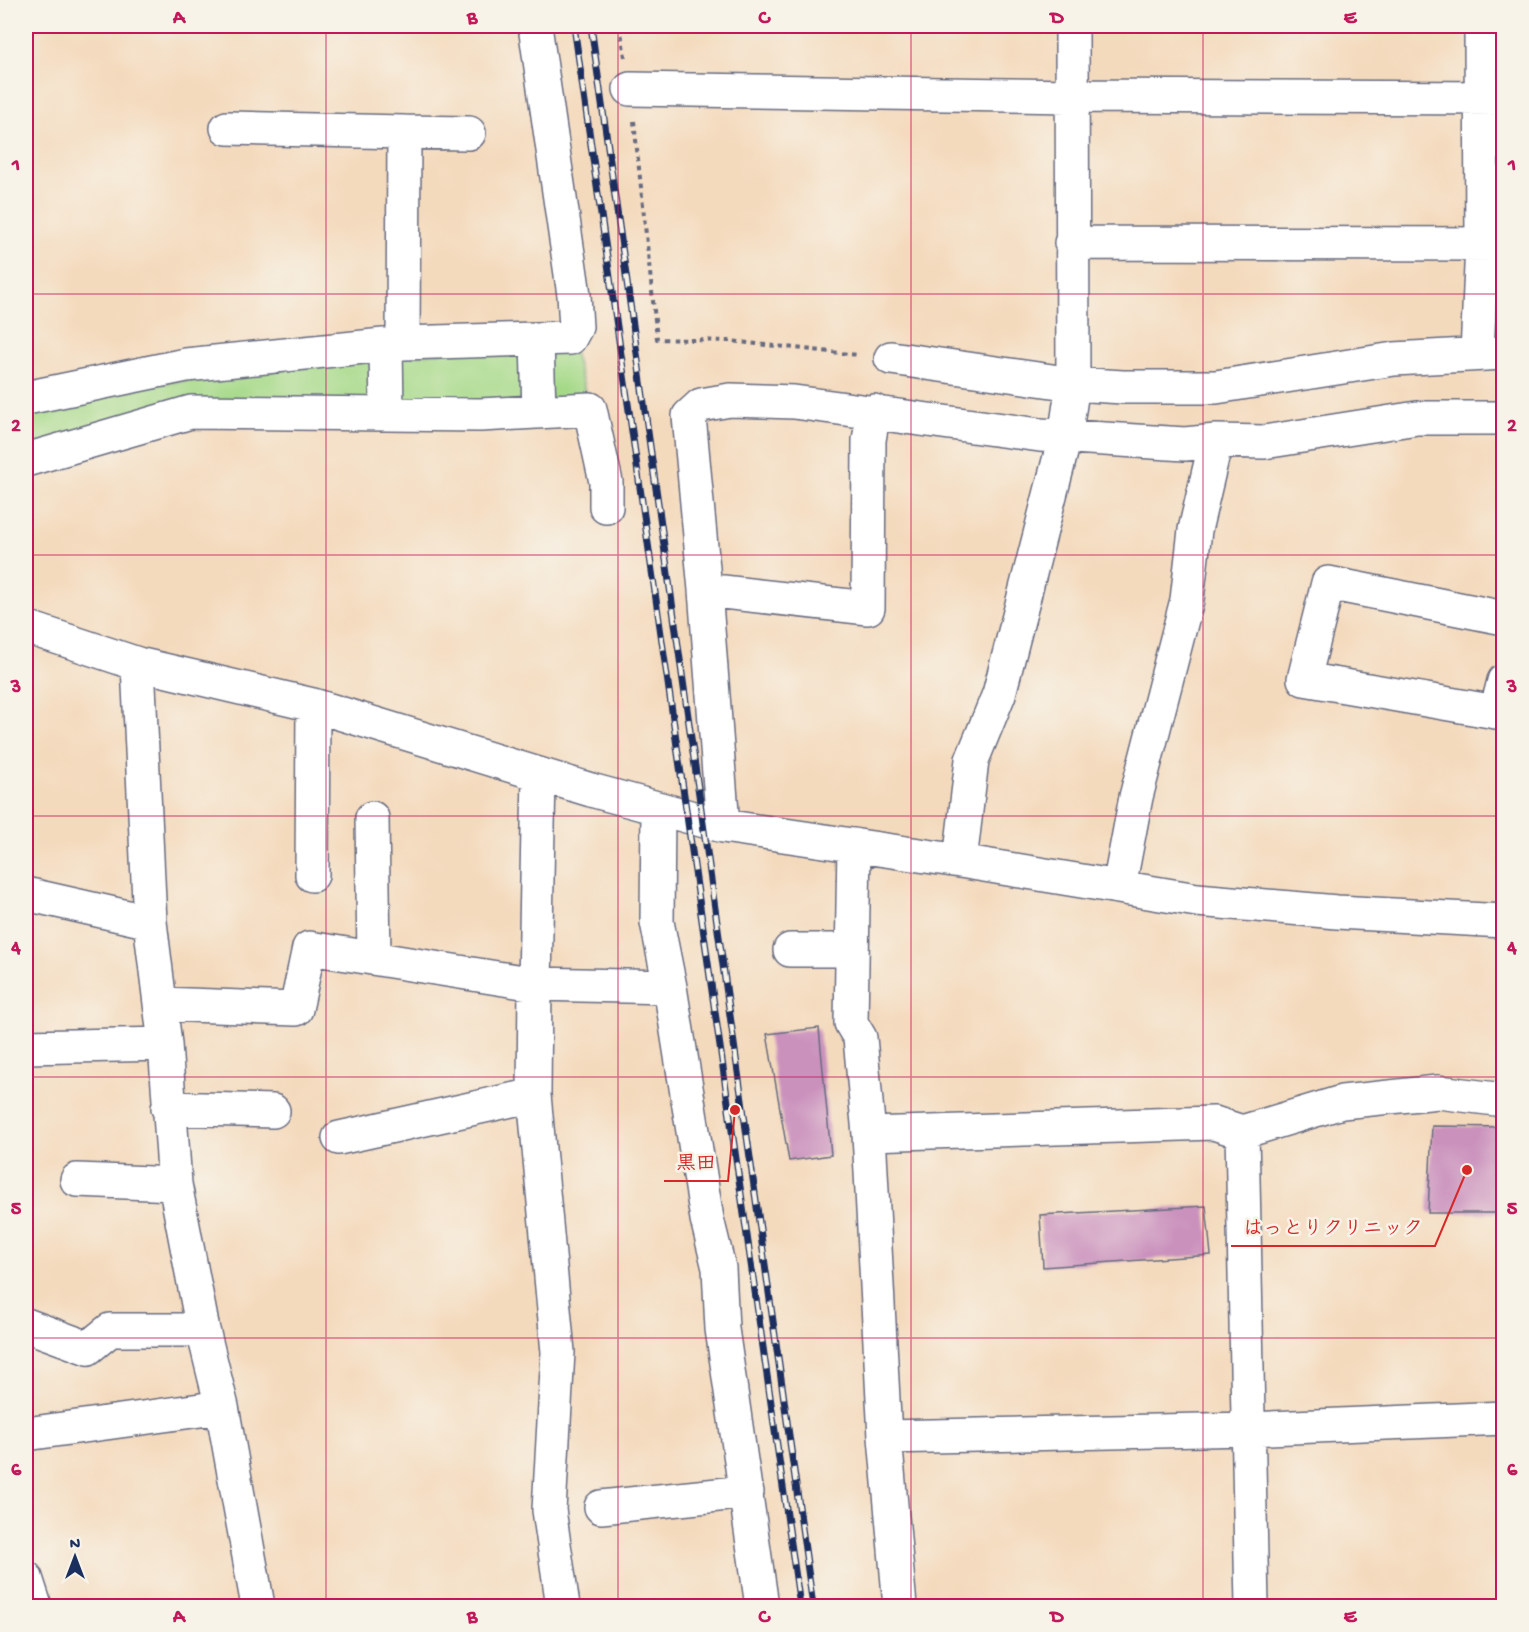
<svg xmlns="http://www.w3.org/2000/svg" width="1529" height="1632" viewBox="0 0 1529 1632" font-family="'Gochi Hand','Klee One',sans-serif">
<rect width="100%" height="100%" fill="#f7f3e8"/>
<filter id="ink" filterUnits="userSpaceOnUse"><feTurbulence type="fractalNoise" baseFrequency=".0167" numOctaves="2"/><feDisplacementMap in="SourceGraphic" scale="12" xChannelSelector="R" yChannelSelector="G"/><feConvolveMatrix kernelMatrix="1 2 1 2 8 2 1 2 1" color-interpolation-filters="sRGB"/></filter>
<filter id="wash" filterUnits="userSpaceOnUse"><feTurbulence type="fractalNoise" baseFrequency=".008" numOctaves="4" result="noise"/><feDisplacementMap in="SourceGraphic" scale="24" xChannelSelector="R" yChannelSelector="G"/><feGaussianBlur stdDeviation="1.35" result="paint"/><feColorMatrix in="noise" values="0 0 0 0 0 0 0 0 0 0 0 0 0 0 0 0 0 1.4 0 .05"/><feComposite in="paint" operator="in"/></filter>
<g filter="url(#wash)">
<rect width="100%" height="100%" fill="#f4dabd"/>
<path fill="#a5d988" stroke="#608473" stroke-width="1.5" d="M 570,338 L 590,409 L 191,412 L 26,460 L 26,398 Z"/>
<g id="blocks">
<path fill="#ca91bd" d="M 819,1028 L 831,1155 L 789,1161 L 767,1034 Z
M 1432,1126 L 1504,1127 L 1504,1213 L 1428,1213 Z
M 1206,1206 L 1211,1255 L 1043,1267 L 1040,1215 Z"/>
</g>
</g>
<g filter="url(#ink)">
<use href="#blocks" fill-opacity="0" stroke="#676b7f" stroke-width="1.5"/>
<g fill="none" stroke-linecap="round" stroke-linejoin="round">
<g stroke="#676b7f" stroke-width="36">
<path id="minor" d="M 630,89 L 1072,96 L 1504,98
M 227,128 L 404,132 L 403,343
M 404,132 L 469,133
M 1071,243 L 1504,244
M 537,340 L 539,412
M 386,345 L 387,414
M 1477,353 L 1482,245 L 1481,26
M 891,358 L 1073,384 L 1123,387 L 1216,387 L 1394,359 L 1504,353
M 26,398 L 186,365 L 403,343 L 570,338 L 576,327 L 574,295 L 535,26
M 26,460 L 191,412 L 480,415 L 590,409 L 606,482 L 606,507
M 705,590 L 868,608 L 869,440 L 874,411
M 1504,618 L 1328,583 L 1304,679 L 1496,712 L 1504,681
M 26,627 L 138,664 L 313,705 L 591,790 L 723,826 L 960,861 L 1197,900 L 1337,912 L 1504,921
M 138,664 L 150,922 L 165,1044 L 175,1184 L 203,1330 L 222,1407 L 258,1606
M 539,774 L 535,984 L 670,987
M 658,809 L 657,922 L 670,987 L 707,1219 L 719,1268 L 722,1329 L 762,1606
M 372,818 L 374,958
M 723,826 L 705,590 L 689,416 L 701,405 L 730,400 L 794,402 L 1040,435 L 1185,444 L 1216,441 L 1264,442 L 1417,418 L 1504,418
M 854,845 L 851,1023 L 860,1038 L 869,1134 L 885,1437 L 900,1606
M 960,861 L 972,760 L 999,694 L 1065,437 L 1073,384 L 1072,26
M 312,875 L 313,705
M 1119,887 L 1136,797 L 1187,600 L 1195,530 L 1216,441
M 26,894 L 150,922
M 790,950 L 852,950
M 161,1004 L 296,1009 L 309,948 L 535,984 L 534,1095 L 558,1352 L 549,1510 L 563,1606
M 26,1047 L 165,1044
M 168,1108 L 273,1111
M 1242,1132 L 1252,1606
M 869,1134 L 1214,1123 L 1242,1132 L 1342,1102 L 1438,1092 L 1504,1100
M 339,1138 L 534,1095
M 77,1180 L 175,1184
M 26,1325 L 88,1348 L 110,1330 L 203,1330
M 26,1434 L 222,1407
M 885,1437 L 1248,1429 L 1504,1418
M 601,1507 L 747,1492
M 26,1578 L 35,1606"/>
</g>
<path stroke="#676b7f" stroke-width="4" stroke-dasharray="4.5 4.5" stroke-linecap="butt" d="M 620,26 L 625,57
M 634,121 L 657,339 L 730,341 L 859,355"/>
<use href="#minor" stroke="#fff" stroke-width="33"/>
<g stroke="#1b2f5e" stroke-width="7">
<path id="rail" d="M 574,26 L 800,1606
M 591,26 L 813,1606"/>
</g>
<use href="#rail" stroke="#f7f3e8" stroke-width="4.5" stroke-dasharray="14" stroke-linecap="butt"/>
</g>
</g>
<path fill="none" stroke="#c2185b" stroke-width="1.5" stroke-opacity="0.55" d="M 326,26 L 326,1606M 618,26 L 618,1606M 911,26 L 911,1606M 1203,26 L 1203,1606M 26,294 L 1504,294M 26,555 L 1504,555M 26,816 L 1504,816M 26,1077 L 1504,1077M 26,1338 L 1504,1338"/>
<path fill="none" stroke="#d62828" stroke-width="2" d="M735 1110L728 1181H664M1467 1170L1435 1246H1231"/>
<g fill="#d62828" stroke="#f7f3e8" stroke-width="2">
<circle cx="735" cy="1110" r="6"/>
<circle cx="1467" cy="1170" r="6"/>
</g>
<g font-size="20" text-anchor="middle" font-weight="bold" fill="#d62828" stroke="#f7f3e8" stroke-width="5" stroke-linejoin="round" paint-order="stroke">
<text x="696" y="1169">黒田</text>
<text x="1333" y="1234">はっとりクリニック</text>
</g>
<rect width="1529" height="1632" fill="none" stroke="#f7f3e8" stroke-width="66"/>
<g transform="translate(75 1557)" stroke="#f7f3e8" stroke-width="4.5" paint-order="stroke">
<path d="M0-4.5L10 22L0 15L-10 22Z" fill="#1b2f5e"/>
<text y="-9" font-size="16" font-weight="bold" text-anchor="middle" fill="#1b2f5e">N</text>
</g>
<rect x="33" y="33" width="1463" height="1566" fill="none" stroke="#c2185b" stroke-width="2"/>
<g font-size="20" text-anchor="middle" font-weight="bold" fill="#c2185b">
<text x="179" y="23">A</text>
<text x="472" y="23">B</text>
<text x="764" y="23">C</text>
<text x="1057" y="23">D</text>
<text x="1350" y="23">E</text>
<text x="16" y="170">1</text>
<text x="1512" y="170">1</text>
<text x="16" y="431">2</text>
<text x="1512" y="431">2</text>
<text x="16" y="692">3</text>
<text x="1512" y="692">3</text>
<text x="16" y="953">4</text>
<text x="1512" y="953">4</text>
<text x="16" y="1214">5</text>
<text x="1512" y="1214">5</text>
<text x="16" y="1475">6</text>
<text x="1512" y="1475">6</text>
<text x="179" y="1622">A</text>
<text x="472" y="1622">B</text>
<text x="764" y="1622">C</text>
<text x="1057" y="1622">D</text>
<text x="1350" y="1622">E</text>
</g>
</svg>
